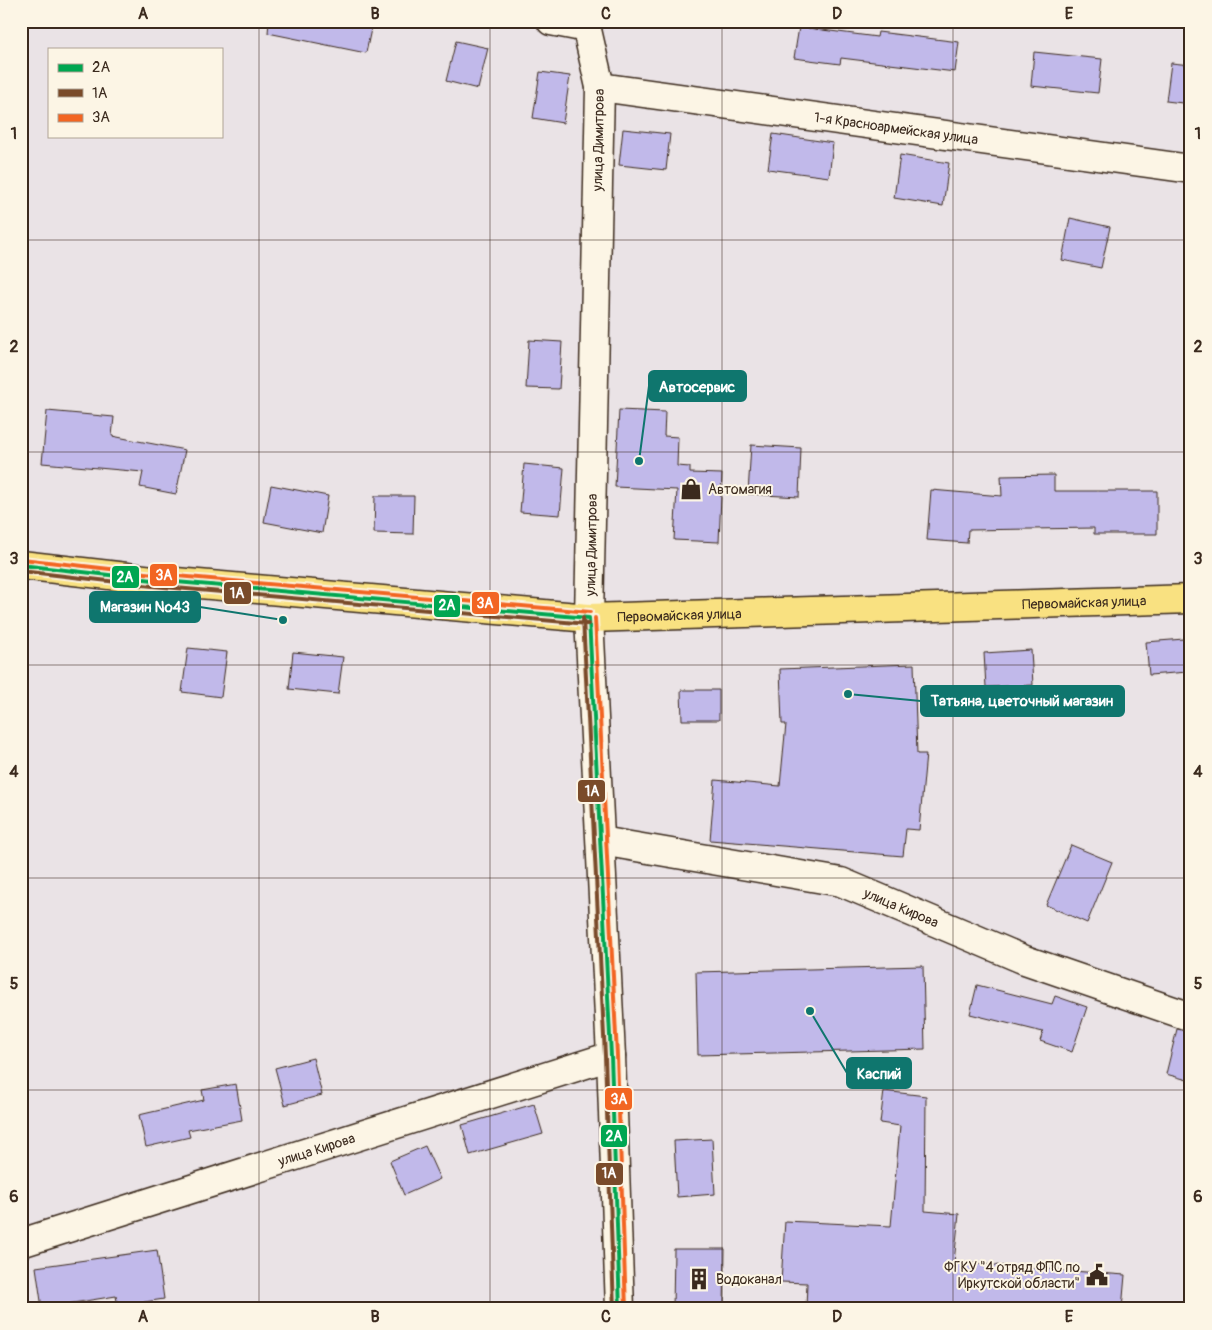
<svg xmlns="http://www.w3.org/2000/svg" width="1212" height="1330" viewBox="0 0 1212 1330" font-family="Pangolin,sans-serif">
<rect width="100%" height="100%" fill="#eae3e6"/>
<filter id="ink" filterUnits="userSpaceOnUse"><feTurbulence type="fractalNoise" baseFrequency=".02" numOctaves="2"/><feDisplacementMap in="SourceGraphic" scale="10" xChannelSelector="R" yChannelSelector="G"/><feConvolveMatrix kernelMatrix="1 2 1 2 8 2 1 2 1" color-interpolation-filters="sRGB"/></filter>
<g filter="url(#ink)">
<path fill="#c1b9ea" stroke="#3b2a1e" d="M 269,21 L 357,21 L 372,24 L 366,53 L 268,33 Z
M 799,27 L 877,37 L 878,32 L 959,42 L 955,72 L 841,58 L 840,64 L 794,58 Z
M 456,41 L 488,48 L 478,89 L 446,81 Z
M 1034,52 L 1102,59 L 1098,93 L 1031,86 Z
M 1171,63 L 1191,65 L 1191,104 L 1166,101 Z
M 540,72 L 570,76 L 563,123 L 533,118 Z
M 623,129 L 670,134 L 666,170 L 619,165 Z
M 773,134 L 833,143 L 829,177 L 768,169 Z
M 900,155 L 949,163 L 943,206 L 894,198 Z
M 1070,218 L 1110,227 L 1101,268 L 1062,260 Z
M 529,340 L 562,342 L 559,389 L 526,388 Z
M 619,410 L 665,412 L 664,436 L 678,437 L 677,466 L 690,467 L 690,473 L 722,474 L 719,542 L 674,540 L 677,490 L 615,487 Z
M 47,411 L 114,417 L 112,436 L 185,450 L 176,494 L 140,487 L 143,472 L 42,463 Z
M 751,445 L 801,448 L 799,497 L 748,494 Z
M 524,464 L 564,468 L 560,515 L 520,512 Z
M 1054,475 L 1054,491 L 1157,491 L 1157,534 L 1094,534 L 1094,528 L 968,530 L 967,543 L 927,540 L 931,490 L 1002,496 L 1001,476 Z
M 271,485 L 328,496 L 322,533 L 264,522 Z
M 375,496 L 414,496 L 413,534 L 374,533 Z
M 1184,639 L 1188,672 L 1149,675 L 1146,642 Z
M 188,648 L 227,652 L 221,697 L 182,692 Z
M 1031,650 L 1033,685 L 986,687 L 984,653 Z
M 293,652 L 343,657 L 338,694 L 289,689 Z
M 914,664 L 917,754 L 926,754 L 919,830 L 906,829 L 903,856 L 710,840 L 715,780 L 780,786 L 786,724 L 782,724 L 780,669 Z
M 681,690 L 719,690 L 719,720 L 682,720 Z
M 1071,845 L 1112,862 L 1087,923 L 1046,905 Z
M 923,966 L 925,1049 L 698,1055 L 696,972 Z
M 977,985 L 1052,1004 L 1055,996 L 1087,1007 L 1072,1052 L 1040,1041 L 1043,1032 L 970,1014 Z
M 1177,1029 L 1191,1032 L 1191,1081 L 1166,1074 Z
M 313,1058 L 322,1095 L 285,1105 L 275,1068 Z
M 236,1084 L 242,1120 L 188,1130 L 190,1137 L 146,1147 L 139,1115 L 204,1100 L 202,1090 Z
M 884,1091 L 926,1096 L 925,1211 L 959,1214 L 954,1262 L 1125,1275 L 1122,1309 L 806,1309 L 807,1283 L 781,1282 L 785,1221 L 891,1226 L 900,1126 L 880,1123 Z
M 534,1104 L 543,1134 L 470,1155 L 462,1125 Z
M 712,1139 L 715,1194 L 677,1197 L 674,1141 Z
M 425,1146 L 440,1179 L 404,1195 L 390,1161 Z
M 674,1249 L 725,1249 L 724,1309 L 673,1309 Z
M 157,1250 L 164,1299 L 118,1306 L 116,1296 L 42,1308 L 36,1267 Z"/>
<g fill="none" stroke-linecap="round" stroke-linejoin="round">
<g stroke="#3b2a1e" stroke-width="31">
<g id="minor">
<path d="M 551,21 L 587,28"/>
<path d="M 585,21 L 600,87 L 589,618 L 611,1056 L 620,1309"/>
<path id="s1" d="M 600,87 L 1191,169"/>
<path id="s2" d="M 601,841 L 841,882 L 1025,960 L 1191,1017"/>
<path id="s3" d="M 21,1243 L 611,1056"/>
</g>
</g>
<g stroke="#3b2a1e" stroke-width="31">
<g id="major">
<path id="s4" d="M 21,565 L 153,580 L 589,618 L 1191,599"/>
</g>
</g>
<use href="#minor" stroke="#fcf5e5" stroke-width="28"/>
<use href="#major" stroke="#f9e181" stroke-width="28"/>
<g stroke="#fcf5e5" stroke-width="8">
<path id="bus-1" d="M 21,565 L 153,580 L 589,618
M 589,618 L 611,1056 L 620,1309"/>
</g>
<g stroke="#fcf5e5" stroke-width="8">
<path id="bus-2" d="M 21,571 L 152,586 L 588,624
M 583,618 L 605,1056 L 614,1309"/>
</g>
<g stroke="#fcf5e5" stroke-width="8">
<path id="bus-3" d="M 22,559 L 154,574 L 590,612
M 595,618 L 617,1056 L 626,1309"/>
</g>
<use href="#bus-1" stroke="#00a651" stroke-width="4"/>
<use href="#bus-2" stroke="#7a4b2a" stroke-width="4"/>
<use href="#bus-3" stroke="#f26522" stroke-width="4"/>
</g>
</g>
<path fill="none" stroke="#3b2a1e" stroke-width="1" stroke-opacity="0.55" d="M 259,21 L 259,1309M 490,21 L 490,1309M 722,21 L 722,1309M 953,21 L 953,1309M 21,240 L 1191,240M 21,452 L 1191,452M 21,665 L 1191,665M 21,878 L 1191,878M 21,1090 L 1191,1090"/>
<defs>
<g id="shop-bare" transform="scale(1.725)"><path d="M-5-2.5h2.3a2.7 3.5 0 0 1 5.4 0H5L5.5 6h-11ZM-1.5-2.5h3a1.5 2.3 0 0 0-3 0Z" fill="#3b2a1e" stroke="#fcf5e5" stroke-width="2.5" paint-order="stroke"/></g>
<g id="civic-bare" transform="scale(1.725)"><path d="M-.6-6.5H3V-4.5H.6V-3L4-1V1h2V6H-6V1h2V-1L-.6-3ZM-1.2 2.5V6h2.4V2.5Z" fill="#3b2a1e" stroke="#fcf5e5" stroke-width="2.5" paint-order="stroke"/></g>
<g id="building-bare" transform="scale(1.725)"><path d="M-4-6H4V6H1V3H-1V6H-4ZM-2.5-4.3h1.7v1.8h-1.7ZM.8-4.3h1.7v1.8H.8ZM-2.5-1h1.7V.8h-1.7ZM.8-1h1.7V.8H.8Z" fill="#3b2a1e" stroke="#fcf5e5" stroke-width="2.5" paint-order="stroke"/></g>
</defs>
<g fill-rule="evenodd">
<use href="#shop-bare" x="691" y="489"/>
<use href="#civic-bare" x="1097" y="1275"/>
<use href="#building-bare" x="699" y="1279"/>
</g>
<g text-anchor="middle" stroke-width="4" stroke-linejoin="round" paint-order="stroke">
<g font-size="14" fill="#3b2a1e" stroke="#fcf5e5">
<text dy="5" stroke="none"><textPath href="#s1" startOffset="299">1-я Красноармейская улица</textPath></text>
<text transform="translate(598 140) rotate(-89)" y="5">улица Димитрова</text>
<text transform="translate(591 545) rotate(-89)" y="5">улица Димитрова</text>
<text dy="5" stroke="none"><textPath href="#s4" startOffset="1066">Первомайская улица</textPath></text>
<text dy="5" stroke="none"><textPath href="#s4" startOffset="661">Первомайская улица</textPath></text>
<text dy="5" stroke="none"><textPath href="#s2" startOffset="309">улица Кирова</textPath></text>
<text dy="5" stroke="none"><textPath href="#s3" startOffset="310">улица Кирова</textPath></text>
</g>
<g font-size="14" fill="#3b2a1e" stroke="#fcf5e5" text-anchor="start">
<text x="708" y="494">Автомагия</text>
<text x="1080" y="1272" text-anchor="end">ФГКУ "4 отряд ФПС по<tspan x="1080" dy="16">Иркутской области"</tspan></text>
<text x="716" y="1284">Водоканал</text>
</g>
</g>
<path fill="none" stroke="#0f766e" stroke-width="2" d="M639 461L649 386M283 620L200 607M848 694L921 701M810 1011L847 1073"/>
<g fill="#0f766e" stroke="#fcf5e5" stroke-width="2">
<circle cx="639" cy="461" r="5"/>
<circle cx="283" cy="620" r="5"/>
<circle cx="848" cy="694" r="5"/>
<circle cx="810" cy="1011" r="5"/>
</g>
<g fill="#0f766e" stroke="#0f766e" stroke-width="2">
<rect x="649" y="371" width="97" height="30" rx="5"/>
<rect x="90" y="592" width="110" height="30" rx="5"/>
<rect x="921" y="686" width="203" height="30" rx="5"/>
<rect x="847" y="1058" width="64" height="30" rx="5"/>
</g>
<g font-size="15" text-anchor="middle" font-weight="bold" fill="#fff">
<text x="697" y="392">Автосервис</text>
<text x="145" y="612">Магазин №43</text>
<text x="1022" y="706">Татьяна, цветочный магазин</text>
<text x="879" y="1079">Каспий</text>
</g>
<g stroke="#fcf5e5" stroke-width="2">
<rect x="149" y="563" width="29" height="24" rx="5" fill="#f26522"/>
<rect x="111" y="565" width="29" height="24" rx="5" fill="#00a651"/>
<rect x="223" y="581" width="29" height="24" rx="5" fill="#7a4b2a"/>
<rect x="471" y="591" width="29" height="24" rx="5" fill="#f26522"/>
<rect x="433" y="594" width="28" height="24" rx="5" fill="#00a651"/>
<rect x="577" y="779" width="29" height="24" rx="5" fill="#7a4b2a"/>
<rect x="604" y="1087" width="29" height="24" rx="5" fill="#f26522"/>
<rect x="600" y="1124" width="28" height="24" rx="5" fill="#00a651"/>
<rect x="595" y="1162" width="29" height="24" rx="5" fill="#7a4b2a"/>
</g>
<g font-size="14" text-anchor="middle" font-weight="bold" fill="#fff">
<text x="164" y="580">3А</text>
<text x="125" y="582">2А</text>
<text x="237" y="598">1А</text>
<text x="485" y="608">3А</text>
<text x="447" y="610">2А</text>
<text x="592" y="796">1А</text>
<text x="619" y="1104">3А</text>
<text x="614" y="1141">2А</text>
<text x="609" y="1178">1А</text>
</g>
<rect width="1212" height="1330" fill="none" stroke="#fcf5e5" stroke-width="55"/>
<rect x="48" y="48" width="175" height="90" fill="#fcf5e5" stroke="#afa495"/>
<rect x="58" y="64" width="25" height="8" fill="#00a651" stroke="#afa495"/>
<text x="92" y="72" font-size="15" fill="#3b2a1e">2А</text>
<rect x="58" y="89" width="25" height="8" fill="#7a4b2a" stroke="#afa495"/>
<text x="92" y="98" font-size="15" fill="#3b2a1e">1А</text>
<rect x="58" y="114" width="25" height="8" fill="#f26522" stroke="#afa495"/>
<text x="92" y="122" font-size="15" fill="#3b2a1e">3А</text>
<rect x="28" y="28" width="1156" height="1274" fill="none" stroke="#3b2a1e" stroke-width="2"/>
<g font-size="16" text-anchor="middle" font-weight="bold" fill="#3b2a1e">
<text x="143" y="19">A</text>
<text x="375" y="19">B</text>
<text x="606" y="19">C</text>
<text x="837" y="19">D</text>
<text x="1069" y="19">E</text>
<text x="14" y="139">1</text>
<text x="1198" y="139">1</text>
<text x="14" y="352">2</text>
<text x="1198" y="352">2</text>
<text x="14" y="564">3</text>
<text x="1198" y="564">3</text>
<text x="14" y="777">4</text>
<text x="1198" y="777">4</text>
<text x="14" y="989">5</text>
<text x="1198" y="989">5</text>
<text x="14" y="1202">6</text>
<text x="1198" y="1202">6</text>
<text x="143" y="1322">A</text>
<text x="375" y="1322">B</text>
<text x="606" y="1322">C</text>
<text x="837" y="1322">D</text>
<text x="1069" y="1322">E</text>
</g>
</svg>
